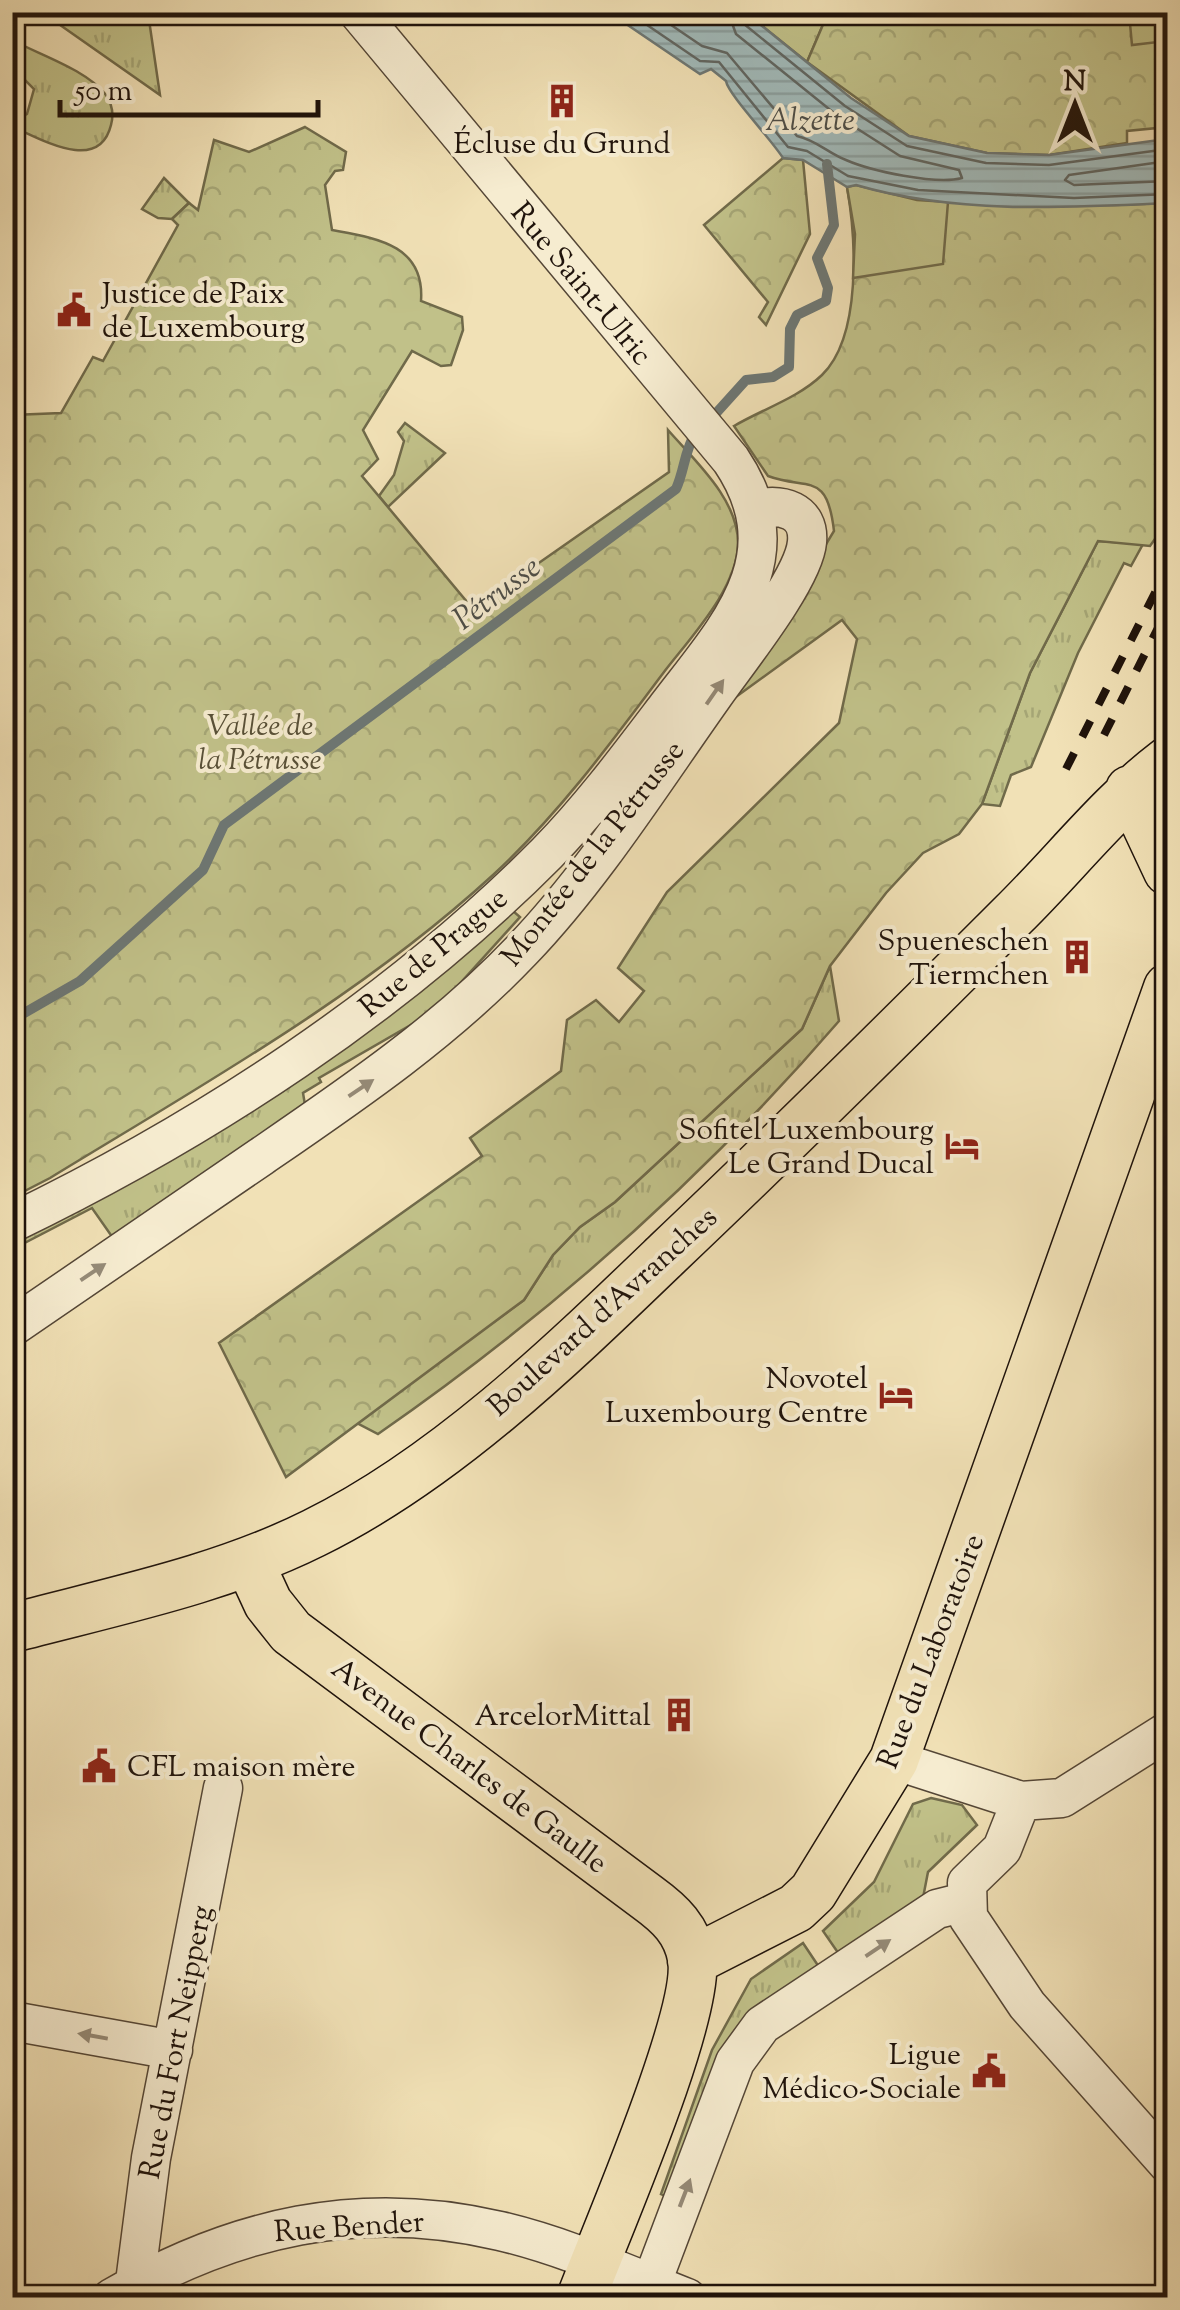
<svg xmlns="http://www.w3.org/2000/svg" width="1180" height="2310" viewBox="0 0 1180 2310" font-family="'Sorts Mill Goudy',serif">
<defs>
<pattern id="grass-tufts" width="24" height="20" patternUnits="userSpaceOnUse" patternTransform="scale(2.5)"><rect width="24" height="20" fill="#c1c189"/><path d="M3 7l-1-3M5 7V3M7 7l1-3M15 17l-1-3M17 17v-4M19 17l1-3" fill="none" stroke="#a5a575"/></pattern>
<pattern id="forest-crowns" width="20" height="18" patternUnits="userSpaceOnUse" patternTransform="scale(2.5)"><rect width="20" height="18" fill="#c1c189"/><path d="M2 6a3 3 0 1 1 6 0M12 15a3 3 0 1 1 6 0" fill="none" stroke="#a5a575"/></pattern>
<pattern id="water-rules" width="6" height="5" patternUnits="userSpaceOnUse" patternTransform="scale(2.5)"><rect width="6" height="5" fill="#a1baba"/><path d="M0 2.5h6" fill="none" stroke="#8a9f9f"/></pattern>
</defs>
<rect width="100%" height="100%" fill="#f1e1b6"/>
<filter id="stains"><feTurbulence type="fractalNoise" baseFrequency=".002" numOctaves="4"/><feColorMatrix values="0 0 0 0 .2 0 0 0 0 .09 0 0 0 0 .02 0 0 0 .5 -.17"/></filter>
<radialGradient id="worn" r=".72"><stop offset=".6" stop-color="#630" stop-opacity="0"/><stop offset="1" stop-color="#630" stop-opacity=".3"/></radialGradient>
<path fill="url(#grass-tufts)" stroke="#706a4a" stroke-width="2.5" d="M 43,13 L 148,13 L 160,95 Z
M 746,13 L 828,13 L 807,62 Z
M 12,40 C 40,55 87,70 106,95 C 112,104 114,114 111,125 C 99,174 41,139 13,127 L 13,122 L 27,114 L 34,89 L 13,68 Z
M 164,178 L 189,203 L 172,219 L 158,218 L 142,209 Z
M 405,423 L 445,453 L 388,507 L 379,496 L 394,475 L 404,441 L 398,432 Z
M 1098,541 L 1143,544 L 1131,566 L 1124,563 L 1078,653 L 1031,767 L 1011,775 L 1000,806 L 982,804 L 1030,673 Z
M 513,911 L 520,917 L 435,1011 L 319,1078 L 321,1082 L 303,1093 L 305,1105 L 113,1238 L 92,1208 L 13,1249 L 13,1243 L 415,994 Z
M 830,966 L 839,1021 C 704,1178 548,1316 378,1434 L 355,1422 L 524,1300 L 553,1255 L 580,1227 L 615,1202 L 802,1029 Z
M 931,1798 L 962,1805 L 977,1825 L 928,1872 L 922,1903 L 841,1957 L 823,1931 L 874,1882 L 913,1804 Z
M 803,1943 L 821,1970 L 760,2010 L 672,2199 L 661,2194 L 712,2050 L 751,1979 Z"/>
<path fill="url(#forest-crowns)" stroke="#706a4a" stroke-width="2.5" d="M 828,13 L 1167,13 L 1167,127 L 1127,131 L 1127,143 L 1049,155 L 987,153 L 909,136 L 807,62 Z
M 305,127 L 346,152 L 343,170 L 335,171 L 325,185 L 332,230 C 375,238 425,244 421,301 L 462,317 L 463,330 L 451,365 L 441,366 L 412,351 L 363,430 L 378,459 L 362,476 L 473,609 L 669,472 L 668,430 C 695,461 738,499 738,543 C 738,588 690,638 664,672 C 611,743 558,815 493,875 C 361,996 202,1085 50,1178 L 13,1197 L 13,415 L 61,413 L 93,357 L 103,361 L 178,225 L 172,219 L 189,203 L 198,210 L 214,140 L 249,152 Z
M 783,158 L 803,160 L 810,234 L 766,325 L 759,317 L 768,302 L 704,225 Z
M 847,187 C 954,207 1059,208 1167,203 L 1167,522 L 1150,546 L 1098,541 L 1030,673 L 982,804 L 959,834 L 923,853 L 886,893 L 830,966 L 802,1029 L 615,1202 L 580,1227 L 553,1255 L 524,1300 L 286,1477 L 219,1343 L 482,1156 L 470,1138 L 561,1071 L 567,1020 L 596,1000 L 619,1022 L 644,991 L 618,968 L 667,892 L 839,723 L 857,639 L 842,620 L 733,699 L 834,531 C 827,470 808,491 768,476 L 734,426 C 763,409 798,398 822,375 C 862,336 856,238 847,187 Z"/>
<path fill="#c1c189" stroke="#706a4a" stroke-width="2.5" d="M 1129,13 L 1167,13 L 1167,41 L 1132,45 Z
M 856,185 L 917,200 L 948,202 L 943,264 L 853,278 L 855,234 L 847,187 Z"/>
<path fill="url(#water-rules)" stroke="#6d7774" stroke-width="2.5" d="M 610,13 L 746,13 L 851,98 L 909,136 L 987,153 L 1049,155 L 1167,139 L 1167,203 C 1065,208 955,214 856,185 L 847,187 L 803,160 L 783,158 C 771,139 728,94 726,81 L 711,69 L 700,74 Z"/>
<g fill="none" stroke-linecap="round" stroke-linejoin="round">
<path stroke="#606662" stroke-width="2.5" d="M 628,12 L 700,61 L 719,62 L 788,147 L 807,151 L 848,176 L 918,190 L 1074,198 L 1168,194
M 652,12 L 702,46 L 727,53 L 797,136 C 816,140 828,153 846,160 C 871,171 936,185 962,178 L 959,170 L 900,156 L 839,117 L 736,34 L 728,12
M 740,12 L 744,24 L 845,106 L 907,146 L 986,163 L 1049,165 L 1168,149
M 1168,161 L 1069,175 L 1065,180 L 1074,185 L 1168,181"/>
<path stroke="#6d7774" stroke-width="10" d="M 709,421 L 746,380 L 773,377 L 789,367 L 790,329 L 797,315 L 826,301 L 828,288 L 817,258 L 834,225 L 827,164
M 12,1020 L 80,981 L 203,870 L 224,825 L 676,489 C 685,469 684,451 696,432"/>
<g stroke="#544636" stroke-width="41">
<path id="minor" d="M 12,1223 C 206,1129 395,1006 547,853 C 591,808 629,757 667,707 C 727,628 797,558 731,460 L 358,12
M 12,1327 C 96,1270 179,1213 262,1156 C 354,1093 445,1031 522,950 C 593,876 654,779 713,696 C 736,663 804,579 807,542 C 810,510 781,503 756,509
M 894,1760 L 1021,1801 L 1062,1798 L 1168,1731
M 1021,1801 L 1002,1849 L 967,1883 L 968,1917 L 1027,2005 L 1168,2164
M 12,2021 L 173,2050
M 112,2298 C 234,2227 360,2198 500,2231 C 564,2246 626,2274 687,2298
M 133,2298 L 151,2158 L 223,1788
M 646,2298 L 735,2062 L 762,2025 L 937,1909 L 965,1902"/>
</g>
<g stroke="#1f130b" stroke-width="51">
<path id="major" d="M 1130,790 L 1168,871
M 250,1564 L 268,1603 L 291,1632 L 648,1898 C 670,1914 687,1930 692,1958 C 701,2015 606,2232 581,2298
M 12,1628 C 114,1601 220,1580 314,1533 C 446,1468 563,1354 668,1253 C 785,1142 899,1029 1013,915 C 1065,864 1110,805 1168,761
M 692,1961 L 796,1908 L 813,1892 L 894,1760 L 1168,988"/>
</g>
<use href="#minor" stroke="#f6ecd0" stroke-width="38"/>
<use href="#major" stroke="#f1e1b6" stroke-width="48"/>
<path stroke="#1f130b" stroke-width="8" stroke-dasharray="18 18" stroke-linecap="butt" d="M 1104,735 L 1168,608
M 1066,769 L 1168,567"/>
</g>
<defs><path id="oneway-solid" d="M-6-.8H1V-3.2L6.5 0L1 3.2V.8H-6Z" transform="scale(2.5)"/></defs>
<g fill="#958a77">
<use href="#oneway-solid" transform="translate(715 692) rotate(-55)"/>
<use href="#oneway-solid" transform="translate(361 1088) rotate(-34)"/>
<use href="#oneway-solid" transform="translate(93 1272) rotate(-34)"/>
<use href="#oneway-solid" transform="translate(878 1948) rotate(-34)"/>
<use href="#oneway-solid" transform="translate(93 2036) rotate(-170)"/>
<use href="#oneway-solid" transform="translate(685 2193) rotate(-69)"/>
</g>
<defs>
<g id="building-bare" transform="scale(2.7)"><path d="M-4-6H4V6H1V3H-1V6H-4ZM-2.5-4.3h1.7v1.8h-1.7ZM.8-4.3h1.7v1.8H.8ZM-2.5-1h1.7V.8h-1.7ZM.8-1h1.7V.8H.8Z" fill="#8f2418" stroke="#f6ecd0" stroke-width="2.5" paint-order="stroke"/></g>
<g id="civic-bare" transform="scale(2.7)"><path d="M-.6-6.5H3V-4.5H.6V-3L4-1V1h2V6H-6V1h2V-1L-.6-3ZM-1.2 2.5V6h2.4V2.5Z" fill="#8f2418" stroke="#f6ecd0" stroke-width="2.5" paint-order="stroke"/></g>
<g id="hotel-bare" transform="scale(2.7)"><path d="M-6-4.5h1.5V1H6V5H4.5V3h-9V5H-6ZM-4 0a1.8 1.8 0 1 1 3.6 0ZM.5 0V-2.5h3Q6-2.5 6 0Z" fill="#8f2418" stroke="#f6ecd0" stroke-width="2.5" paint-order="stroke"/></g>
</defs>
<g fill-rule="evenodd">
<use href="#building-bare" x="562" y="101"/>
<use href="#civic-bare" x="74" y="310"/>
<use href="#building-bare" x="1077" y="957"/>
<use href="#hotel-bare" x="962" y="1146"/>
<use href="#hotel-bare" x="896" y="1395"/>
<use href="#building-bare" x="679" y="1715"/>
<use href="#civic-bare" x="99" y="1766"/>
<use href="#civic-bare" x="989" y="2071"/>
</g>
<g text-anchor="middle" stroke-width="8" stroke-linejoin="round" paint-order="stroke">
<g font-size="30" fill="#1f130b" stroke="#f6ecd0" text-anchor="end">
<text x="562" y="153" text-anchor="middle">Écluse du Grund</text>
<text x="102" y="303" text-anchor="start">Justice de Paix<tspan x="102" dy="34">de Luxembourg</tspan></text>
<text x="1049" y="950">Spueneschen<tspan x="1049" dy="34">Tiermchen</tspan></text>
<text x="934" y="1139">Sofitel Luxembourg<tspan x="934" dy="34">Le Grand Ducal</tspan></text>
<text x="868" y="1388">Novotel<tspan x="868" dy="34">Luxembourg Centre</tspan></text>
<text x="651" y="1725">ArcelorMittal</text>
<text x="127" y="1776" text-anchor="start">CFL maison mère</text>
<text x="961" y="2064">Ligue<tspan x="961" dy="34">Médico-Sociale</tspan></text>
</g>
<g font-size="30" fill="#1f130b" stroke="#f6ecd0">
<text transform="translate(582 283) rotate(50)" y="10">Rue Saint-Ulric</text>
<text transform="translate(592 853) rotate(-52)" y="10">Montée de la Pétrusse</text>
<text transform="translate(433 952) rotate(-40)" y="10">Rue de Prague</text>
<text transform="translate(602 1311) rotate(-42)" y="10">Boulevard d'Avranches</text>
<text transform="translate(930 1651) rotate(-69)" y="10">Rue du Laboratoire</text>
<text transform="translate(470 1765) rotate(37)" y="10">Avenue Charles de Gaulle</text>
<text transform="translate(175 2042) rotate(-79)" y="10">Rue du Fort Neipperg</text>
<text transform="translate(349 2226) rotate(-4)" y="10">Rue Bender</text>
</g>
<g font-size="30" font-style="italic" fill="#585037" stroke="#f6ecd0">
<text x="260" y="735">Vallée de<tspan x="260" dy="34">la Pétrusse</tspan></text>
</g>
<g font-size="32" font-style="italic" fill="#4c4d48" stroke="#f6ecd0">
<text x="810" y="130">Alzette</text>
<text transform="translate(496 592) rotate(-37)" y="11">Pétrusse</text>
</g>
</g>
<rect width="1180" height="2310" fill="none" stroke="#f1e1b6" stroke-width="50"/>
<rect x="15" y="15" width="1150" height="2280" fill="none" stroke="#1f130b" stroke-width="5"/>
<rect x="25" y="25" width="1130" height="2260" fill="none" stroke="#1f130b" stroke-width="2.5"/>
<g transform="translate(1075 105)" stroke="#f6ecd0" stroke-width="8" paint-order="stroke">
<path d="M0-8L18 38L0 25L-18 38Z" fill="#1f130b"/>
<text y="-15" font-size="28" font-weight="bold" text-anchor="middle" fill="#1f130b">N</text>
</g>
<path d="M60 100v15h258v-15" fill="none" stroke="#1f130b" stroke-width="5"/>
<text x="75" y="100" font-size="30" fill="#1f130b" stroke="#f6ecd0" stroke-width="8" paint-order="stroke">50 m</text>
<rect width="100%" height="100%" filter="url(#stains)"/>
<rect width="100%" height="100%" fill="url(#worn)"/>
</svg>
